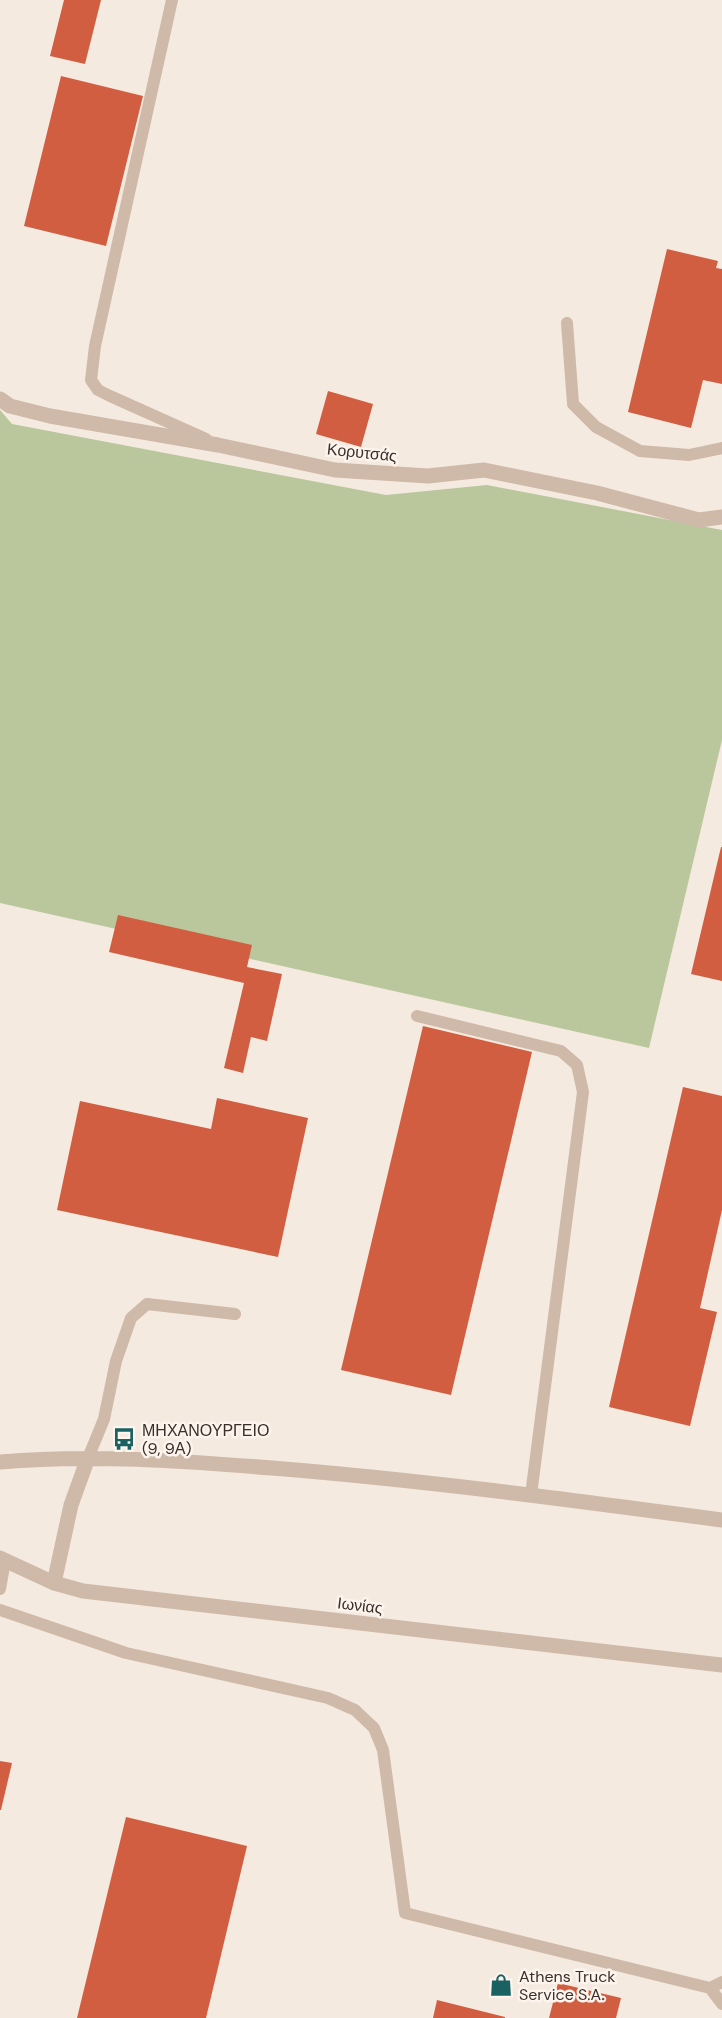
<svg xmlns="http://www.w3.org/2000/svg" width="722" height="2018" viewBox="0 0 722 2018" font-family="'DM Sans',sans-serif">
<rect width="100%" height="100%" fill="#f5eadf"/>
<path fill="#bac79d" d="M 0,410 L 12,424 L 386,495 L 487,485 L 722,530 L 722,740 L 649,1048 L 0,903 Z"/>
<path fill="#d15e41" d="M 64,0 L 101,0 L 85,64 L 50,56 Z
M 61,76 L 143,96 L 106,246 L 24,226 Z
M 667,249 L 718,261 L 716,268 L 722,269 L 722,384 L 703,380 L 691,428 L 628,412 Z
M 328,391 L 373,404 L 361,447 L 316,434 Z
M 721,847 L 722,847 L 722,981 L 691,974 Z
M 118,915 L 252,945 L 247,967 L 282,974 L 267,1041 L 251,1037 L 243,1073 L 224,1068 L 244,983 L 109,952 Z
M 423,1026 L 532,1052 L 451,1395 L 341,1370 Z
M 683,1087 L 722,1096 L 722,1210 L 700,1308 L 717,1312 L 690,1426 L 609,1407 Z
M 217,1098 L 308,1118 L 278,1257 L 57,1210 L 80,1101 L 211,1129 Z
M 0,1761 L 12,1763 L 1,1810 L 0,1810 Z
M 126,1817 L 247,1846 L 206,2018 L 77,2018 Z
M 558,1983 L 621,1998 L 616,2018 L 549,2018 Z
M 437,2000 L 505,2017 L 505,2018 L 433,2018 Z"/>
<g fill="none" stroke-linecap="round" stroke-linejoin="round">
<path stroke="#cfb9a9" stroke-width="12" d="M 172,0 L 95,346 L 91,380 L 98,390 L 110,396 L 206,439
M 567,323 L 573,404 L 596,427 L 640,451 L 689,455 L 722,448
M 417,1016 L 561,1051 L 577,1065 L 583,1092 L 531,1495
M 88,1458 L 104,1419 L 116,1361 L 131,1318 L 147,1304 L 235,1314
M 0,1589 L 5,1561
M 0,1610 L 126,1653 L 328,1698 L 355,1710 L 374,1728 L 383,1750 L 405,1913 L 710,1988 L 722,1982
M 710,1988 L 722,2004"/>
<path stroke="#cfb9a9" stroke-width="15" d="M 0,399 L 10,406 L 50,416 L 218,445 L 335,470 L 428,476 L 484,470 L 597,493 L 699,520 L 722,517
M 0,1462 C 90,1454 182,1461 272,1468 C 422,1480 572,1500 722,1520
M 54,1583 L 71,1505 L 88,1458"/>
<path stroke="#cfb9a9" stroke-width="15" d="M 0,1558 L 54,1583 L 83,1591 L 722,1665"/>
</g>
<defs>
<g id="bus-bare" transform="scale(1.8)"><path d="M-5-6H5V4H4V6H2V4H-2V6H-4V4H-5ZM-3.5-4V0h7V-4ZM-3.5 1.2v1.5H-2V1.2ZM2 1.2v1.5H3.5V1.2Z" fill="#1a6162" stroke="#fcf4ed" stroke-width="2.5" paint-order="stroke"/></g>
<g id="shop-bare" transform="scale(1.8)"><path d="M-5-2.5h2.3a2.7 3.5 0 0 1 5.4 0H5L5.5 6h-11ZM-1.5-2.5h3a1.5 2.3 0 0 0-3 0Z" fill="#1a6162" stroke="#fcf4ed" stroke-width="2.5" paint-order="stroke"/></g>
</defs>
<g fill-rule="evenodd">
<use href="#bus-bare" x="124" y="1439"/>
<use href="#shop-bare" x="501" y="1985"/>
</g>
<g text-anchor="middle" stroke-width="5" stroke-linejoin="round" paint-order="stroke">
<g font-size="16" fill="#3c2f2a" stroke="#fcf4ed">
<text transform="translate(362 452) rotate(6)" y="6">Κορυτσάς</text>
<text transform="translate(360 1605) rotate(7)" y="6">Ιωνίας</text>
</g>
<g font-size="16" fill="#3c2f2a" stroke="#fcf4ed" text-anchor="start">
<text x="142" y="1436">ΜΗΧΑΝΟΥΡΓΕΙΟ<tspan x="142" dy="18">(9, 9Α)</tspan></text>
<text x="519" y="1982">Athens Truck<tspan x="519" dy="18">Service S.A.</tspan></text>
</g>
</g>
</svg>
